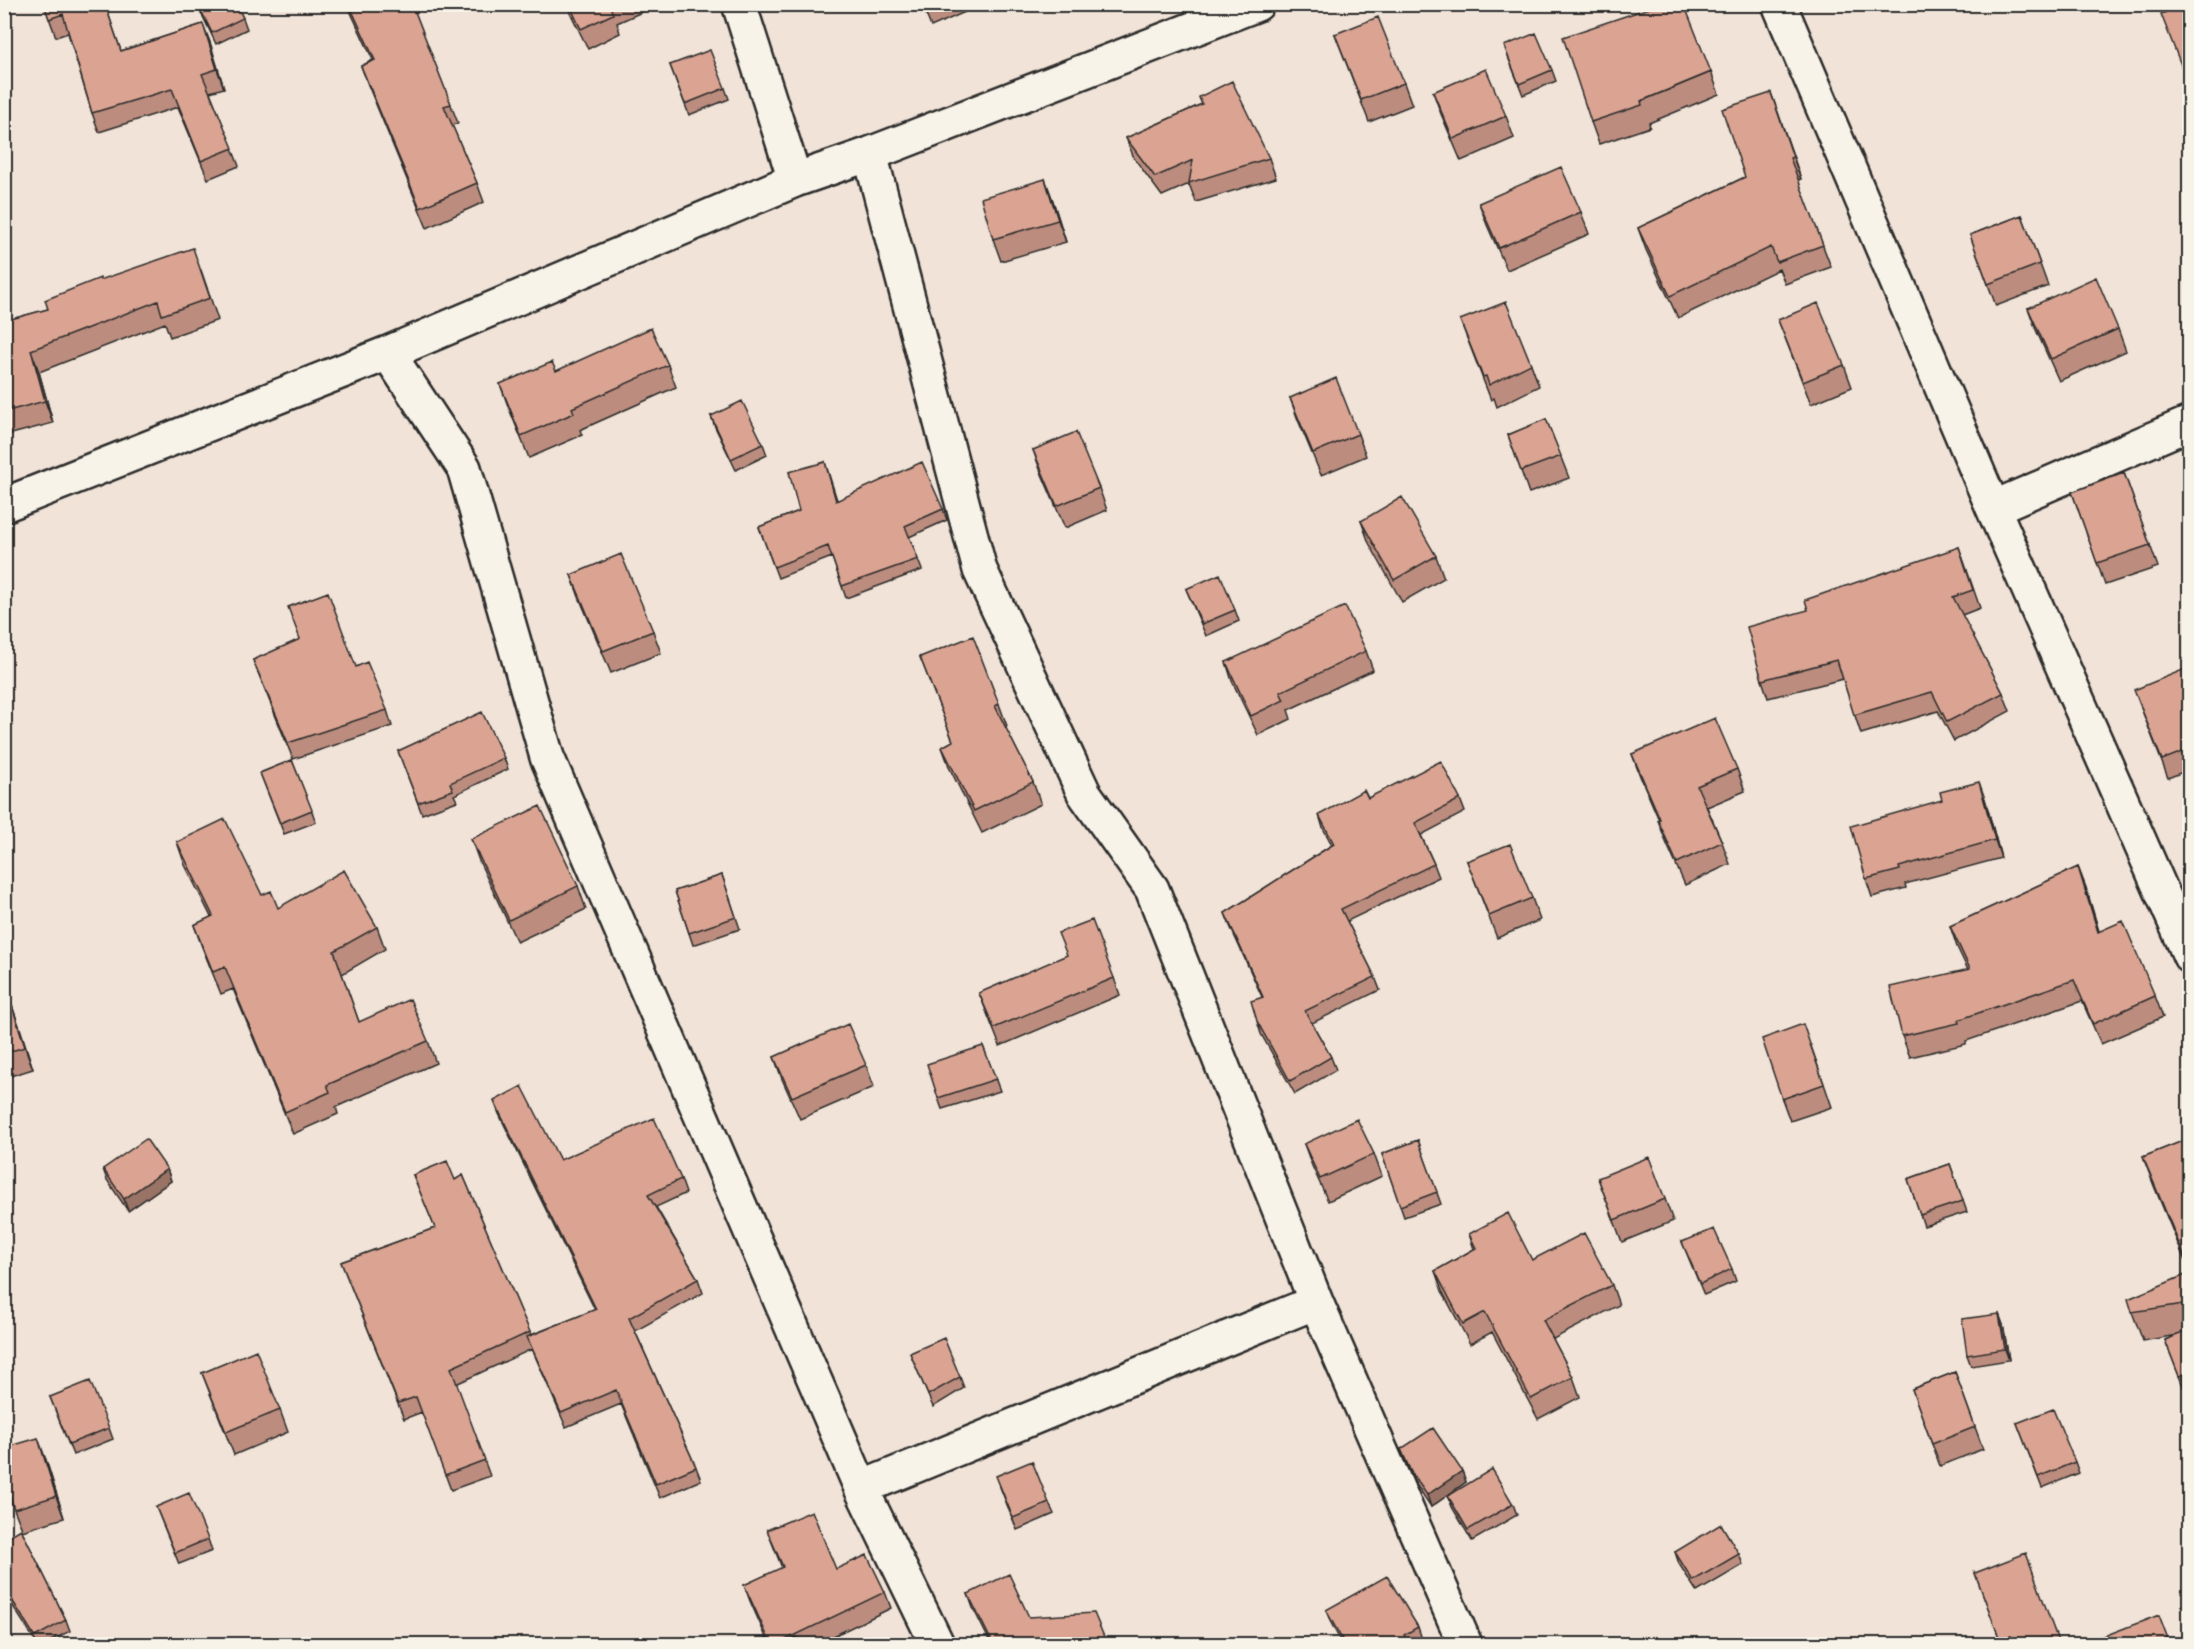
<svg xmlns="http://www.w3.org/2000/svg" width="2194" height="1649" viewBox="0 0 2194 1649" font-family="'Patrick Hand',sans-serif">
<rect width="100%" height="100%" fill="#f1e3d7"/>
<filter id="ink" filterUnits="userSpaceOnUse"><feTurbulence type="fractalNoise" baseFrequency=".0167" numOctaves="2"/><feDisplacementMap in="SourceGraphic" scale="12" xChannelSelector="R" yChannelSelector="G"/><feConvolveMatrix kernelMatrix="1 2 1 2 8 2 1 2 1" color-interpolation-filters="sRGB"/></filter>
<g filter="url(#ink)">
<g fill="none" stroke-linecap="round" stroke-linejoin="round">
<g stroke="#2b2b2b" stroke-width="38">
<path id="minor" d="M 739,4 L 795,180
M 1779,4 L 1993,508 L 2190,956
M 870,154 L 980,570 L 1084,793 L 1152,889 L 1316,1302 L 1465,1644
M 388,353 L 464,468 L 547,757 L 861,1488 L 937,1644
M 4,505 L 388,353 L 795,180 L 870,154 L 1257,4
M 1993,508 L 2190,423
M 861,1488 L 1316,1302"/>
</g>
<use href="#minor" stroke="#f7f3e8" stroke-width="33"/>
</g>
<path fill="#bc8d7e" stroke="#2b2b2b" stroke-width="1.5" d="M 44,4 L 105,4 L 121,51 L 203,24 L 224,88 L 210,92 L 239,166 L 208,179 L 178,107 L 99,132 L 92,113 L 68,33 L 56,37 Z
M 197,4 L 236,4 L 243,18 L 247,29 L 216,44 Z
M 347,4 L 427,4 L 414,10 L 458,123 L 452,125 L 477,183 L 484,202 L 427,228 L 368,85 L 361,66 L 373,60 Z
M 566,4 L 660,4 L 617,23 L 620,33 L 588,49 Z
M 922,4 L 981,4 L 981,5 L 931,27 Z
M 1335,34 L 1404,83 L 1412,105 L 1369,122 Z
M 1508,57 L 1552,70 L 1556,81 L 1523,95 Z
M 670,65 L 725,88 L 729,99 L 689,115 Z
M 1711,72 L 1719,94 L 1649,123 L 1650,127 L 1599,144 L 1591,122 Z
M 1433,92 L 1506,116 L 1514,138 L 1461,161 L 1441,114 Z
M 1771,93 L 1801,179 L 1798,180 L 1831,267 L 1785,284 L 1779,269 L 1678,318 L 1646,250 L 1638,228 L 1745,177 Z
M 1199,97 L 1269,158 L 1276,178 L 1196,202 L 1189,184 L 1162,196 L 1134,158 L 1126,138 L 1202,104 Z
M 1045,179 L 1053,201 L 1066,242 L 1001,261 L 993,239 Z
M 1479,203 L 1581,212 L 1589,234 L 1507,270 L 1487,225 Z
M 2022,215 L 2048,286 L 1996,306 L 1970,235 Z
M 201,270 L 218,320 L 170,337 L 165,323 L 39,372 L 53,423 L 4,436 L 4,321 L 48,309 L 100,280 Z
M 2028,308 L 2118,329 L 2126,351 L 2059,381 L 2036,330 Z
M 1460,320 L 1531,364 L 1539,386 L 1497,407 L 1494,398 L 1491,400 Z
M 1778,320 L 1844,365 L 1852,387 L 1811,404 Z
M 668,365 L 676,387 L 580,430 L 582,435 L 529,458 L 508,406 L 500,384 L 556,371 Z
M 1290,398 L 1358,434 L 1366,456 L 1321,475 L 1298,420 Z
M 711,416 L 763,444 L 767,455 L 736,470 L 715,427 Z
M 1546,419 L 1569,478 L 1529,493 L 1508,435 Z
M 1033,450 L 1099,488 L 1107,510 L 1065,528 L 1041,472 Z
M 825,462 L 837,500 L 943,509 L 947,520 L 909,537 L 922,570 L 846,598 L 832,557 L 778,578 L 759,527 L 799,511 Z
M 2124,473 L 2158,567 L 2105,585 L 2072,492 Z
M 1361,521 L 1436,556 L 1444,578 L 1402,602 L 1369,543 Z
M 1959,547 L 1980,608 L 1962,615 L 2003,693 L 2010,711 L 1954,741 L 1938,711 L 1861,734 L 1843,679 L 1768,698 L 1762,680 L 1808,610 Z
M 571,575 L 653,631 L 661,653 L 611,673 L 579,597 Z
M 1186,589 L 1235,610 L 1239,621 L 1206,636 Z
M 1366,651 L 1373,670 L 1288,710 L 1291,719 L 1258,735 L 1232,681 L 1226,662 Z
M 920,657 L 999,704 L 1007,726 L 1005,727 L 1033,782 L 1041,804 L 982,833 L 950,769 L 942,747 L 953,741 Z
M 253,660 L 356,667 L 387,710 L 392,726 L 293,759 Z
M 2190,667 L 2190,769 L 2168,778 L 2141,708 Z
M 398,751 L 504,758 L 508,769 L 454,795 L 457,801 L 422,814 Z
M 1632,754 L 1737,769 L 1745,791 L 1707,807 L 1722,842 L 1730,864 L 1685,885 L 1666,842 L 1658,820 L 1659,820 L 1640,776 Z
M 292,760 L 316,822 L 284,834 L 260,773 Z
M 1368,798 L 1460,799 L 1465,812 L 1421,835 L 1434,864 L 1439,877 L 1347,921 L 1375,977 L 1380,990 L 1312,1023 L 1331,1057 L 1336,1070 L 1295,1094 L 1261,1034 L 1257,1021 L 1262,997 L 1230,926 L 1225,913 L 1332,845 L 1323,828 L 1319,815 Z
M 1985,799 L 2001,858 L 1905,884 L 1906,888 L 1872,897 L 1866,879 Z
M 471,839 L 578,886 L 586,909 L 517,942 L 479,861 Z
M 177,842 L 262,895 L 278,908 L 377,927 L 385,949 L 342,974 L 359,1022 L 428,1041 L 436,1063 L 336,1107 L 338,1114 L 293,1134 L 233,989 L 221,994 L 202,947 L 194,925 L 211,917 L 185,865 Z
M 1467,861 L 1532,898 L 1540,920 L 1497,938 Z
M 2078,867 L 2086,888 L 2099,931 L 2155,996 L 2163,1017 L 2101,1044 L 2082,1001 L 1966,1041 L 1966,1044 L 1910,1057 L 1902,1036 L 1968,970 L 1957,947 L 1950,926 Z
M 722,875 L 740,929 L 693,945 L 675,891 Z
M 1114,978 L 1120,995 L 1000,1046 L 979,993 Z
M 12,1006 L 33,1069 L 4,1078 L 4,1008 Z
M 983,1046 L 1000,1091 L 942,1109 L 938,1098 Z
M 1811,1046 L 1832,1107 L 1790,1121 L 1782,1099 Z
M 774,1057 L 866,1065 L 874,1087 L 800,1119 L 782,1079 Z
M 494,1101 L 560,1160 L 681,1179 L 686,1193 L 656,1207 L 698,1279 L 703,1293 L 635,1331 L 696,1467 L 701,1480 L 660,1498 L 621,1404 L 566,1427 L 532,1349 L 456,1384 L 490,1476 L 451,1490 L 422,1412 L 404,1419 L 341,1262 L 435,1228 L 413,1175 L 455,1180 L 463,1175 L 531,1335 L 595,1310 L 499,1114 Z
M 2190,1138 L 2190,1273 L 2154,1186 L 2143,1157 Z
M 1418,1140 L 1441,1204 L 1404,1217 L 1382,1154 Z
M 1304,1144 L 1374,1154 L 1382,1176 L 1328,1201 L 1312,1166 Z
M 1950,1164 L 1967,1212 L 1924,1226 L 1908,1179 Z
M 103,1169 L 167,1169 L 171,1181 L 128,1211 L 107,1180 Z
M 1598,1178 L 1665,1199 L 1673,1221 L 1622,1242 Z
M 1469,1234 L 1532,1260 L 1612,1285 L 1619,1305 L 1553,1339 L 1573,1377 L 1580,1397 L 1538,1419 L 1492,1332 L 1470,1344 L 1442,1291 L 1435,1271 L 1474,1249 Z
M 1682,1242 L 1732,1269 L 1736,1281 L 1704,1295 Z
M 2190,1273 L 2190,1404 L 2165,1340 L 2177,1335 L 2143,1341 L 2132,1312 Z
M 1999,1314 L 2003,1325 L 2009,1360 L 1971,1366 L 1967,1355 Z
M 910,1353 L 960,1377 L 964,1388 L 933,1407 Z
M 1955,1372 L 1983,1449 L 1940,1466 L 1912,1389 Z
M 202,1373 L 280,1410 L 288,1432 L 234,1455 Z
M 50,1397 L 109,1428 L 113,1439 L 73,1455 Z
M 2017,1423 L 2075,1462 L 2079,1473 L 2042,1488 Z
M 1401,1449 L 1462,1471 L 1466,1482 L 1431,1507 L 1415,1483 Z
M 46,1460 L 64,1518 L 22,1531 L 66,1620 L 70,1631 L 45,1644 L 37,1644 L 4,1592 L 4,1539 L 22,1529 L 14,1509 Z
M 1000,1487 L 1049,1503 L 1054,1514 L 1017,1530 Z
M 1448,1496 L 1513,1504 L 1517,1515 L 1472,1541 L 1452,1507 Z
M 156,1507 L 208,1539 L 212,1551 L 179,1564 Z
M 767,1530 L 836,1569 L 885,1592 L 891,1608 L 817,1644 L 769,1644 L 750,1601 L 744,1585 L 782,1568 Z
M 1675,1552 L 1739,1554 L 1743,1565 L 1697,1592 L 1679,1564 Z
M 1975,1573 L 2058,1641 L 2062,1644 L 2002,1644 Z
M 968,1594 L 1029,1617 L 1107,1644 L 991,1644 L 973,1608 Z
M 1326,1610 L 1418,1627 L 1422,1639 L 1411,1644 L 1341,1644 L 1342,1644 L 1330,1621 Z"/>
<path fill="#997366" stroke="#2b2b2b" stroke-width="1.5" d="M 203,24 L 210,42 L 224,88 L 217,69 Z
M 1771,93 L 1779,115 L 1801,179 L 1793,157 Z
M 1045,179 L 1053,201 L 1066,242 L 1058,220 Z
M 31,350 L 39,372 L 53,423 L 45,401 Z
M 1979,782 L 1985,799 L 2001,858 L 1995,840 Z
M 2078,867 L 2086,888 L 2105,953 L 2098,932 Z
M 12,1006 L 20,1028 L 33,1069 L 25,1047 Z
M 167,1169 L 171,1181 L 128,1211 L 124,1199 Z
M 1999,1314 L 2003,1325 L 2009,1360 L 2005,1349 Z
M 38,1438 L 46,1460 L 64,1518 L 56,1496 Z
M 1462,1471 L 1466,1482 L 1431,1507 L 1427,1495 Z"/>
<path fill="#dba492" stroke="#2b2b2b" stroke-width="1.5" d="M 44,4 L 105,4 L 121,51 L 203,24 L 217,69 L 202,74 L 233,148 L 201,161 L 172,89 L 92,113 L 63,14 L 49,19 Z
M 198,4 L 236,4 L 243,18 L 212,33 Z
M 349,4 L 412,4 L 451,104 L 444,106 L 477,183 L 420,208 L 361,66 L 375,60 Z
M 569,4 L 609,4 L 613,14 L 581,29 Z
M 1661,4 L 1684,4 L 1711,72 L 1641,101 L 1642,105 L 1591,122 L 1563,37 Z
M 2186,4 L 2190,4 L 2190,88 L 2161,14 Z
M 1378,17 L 1404,83 L 1361,100 L 1335,34 Z
M 1536,33 L 1552,70 L 1519,84 L 1504,46 Z
M 710,50 L 725,88 L 685,104 L 670,65 Z
M 1486,69 L 1506,116 L 1453,139 L 1433,92 Z
M 1232,81 L 1269,158 L 1189,183 L 1193,160 L 1155,177 L 1126,138 L 1202,104 L 1199,97 Z
M 1771,93 L 1793,157 L 1790,158 L 1823,245 L 1777,262 L 1771,247 L 1670,296 L 1638,228 L 1745,177 L 1722,109 Z
M 1561,167 L 1581,212 L 1499,248 L 1479,203 Z
M 1045,179 L 1058,220 L 993,239 L 981,198 Z
M 2022,215 L 2040,264 L 1988,284 L 1970,235 Z
M 193,248 L 210,298 L 162,315 L 158,301 L 31,350 L 45,401 L 4,412 L 4,321 L 48,309 L 45,300 L 100,278 L 100,280 Z
M 2096,277 L 2118,329 L 2051,359 L 2028,308 Z
M 1506,302 L 1531,364 L 1489,385 L 1486,376 L 1483,377 L 1460,320 Z
M 1818,303 L 1844,365 L 1803,382 L 1778,320 Z
M 651,328 L 668,365 L 572,408 L 574,413 L 521,436 L 500,384 L 552,362 L 556,371 Z
M 1336,378 L 1358,434 L 1313,453 L 1290,398 Z
M 742,401 L 763,444 L 731,459 L 711,416 Z
M 1546,419 L 1561,456 L 1521,471 L 1508,435 Z
M 1076,432 L 1099,488 L 1057,506 L 1033,450 Z
M 825,462 L 836,501 L 922,462 L 943,509 L 905,526 L 918,559 L 842,586 L 828,546 L 774,567 L 759,527 L 799,511 L 789,472 Z
M 2124,473 L 2150,545 L 2097,563 L 2072,492 Z
M 1402,497 L 1436,556 L 1394,580 L 1361,521 Z
M 1959,547 L 1973,590 L 1953,597 L 2003,693 L 1947,722 L 1932,692 L 1854,715 L 1837,660 L 1762,680 L 1747,627 L 1808,610 L 1805,600 Z
M 621,554 L 653,631 L 603,651 L 571,575 Z
M 1220,574 L 1235,610 L 1202,624 L 1186,589 Z
M 328,592 L 356,667 L 367,662 L 387,710 L 288,743 L 253,660 L 300,639 L 288,607 Z
M 1345,606 L 1366,651 L 1280,692 L 1284,700 L 1251,716 L 1226,662 Z
M 973,636 L 999,704 L 995,706 L 1033,782 L 974,811 L 942,747 L 953,741 L 920,657 Z
M 2190,667 L 2190,749 L 2162,760 L 2134,690 Z
M 482,712 L 504,758 L 450,783 L 453,790 L 418,803 L 398,751 Z
M 1715,718 L 1737,769 L 1697,786 L 1722,842 L 1677,863 L 1658,820 L 1660,819 L 1632,754 Z
M 292,760 L 312,810 L 280,823 L 260,773 Z
M 1441,761 L 1460,799 L 1415,823 L 1434,864 L 1341,909 L 1375,977 L 1305,1011 L 1331,1057 L 1290,1081 L 1257,1021 L 1251,1001 L 1263,997 L 1225,913 L 1334,844 L 1319,815 L 1364,790 L 1368,798 Z
M 1979,782 L 1995,840 L 1899,867 L 1900,870 L 1866,879 L 1851,826 L 1942,800 L 1940,792 Z
M 540,806 L 578,886 L 509,920 L 471,839 Z
M 225,819 L 262,895 L 271,891 L 278,908 L 344,870 L 377,927 L 334,951 L 359,1022 L 410,999 L 428,1041 L 327,1085 L 330,1092 L 285,1112 L 225,967 L 213,972 L 194,925 L 213,916 L 177,842 Z
M 1510,844 L 1532,898 L 1489,916 L 1467,861 Z
M 2190,846 L 2190,855 L 2187,847 Z
M 2078,867 L 2098,932 L 2123,921 L 2155,996 L 2093,1024 L 2074,980 L 1958,1020 L 1959,1023 L 1902,1036 L 1890,987 L 1970,969 L 1950,926 Z
M 722,875 L 736,917 L 689,933 L 675,891 Z
M 1092,920 L 1114,978 L 994,1028 L 979,993 L 1067,955 L 1058,933 Z
M 12,1006 L 25,1047 L 4,1053 L 4,1008 Z
M 848,1024 L 866,1065 L 792,1097 L 774,1057 Z
M 1803,1024 L 1824,1084 L 1782,1099 L 1762,1039 Z
M 983,1046 L 996,1079 L 938,1098 L 927,1064 Z
M 522,1086 L 560,1160 L 654,1118 L 681,1179 L 648,1195 L 698,1279 L 629,1318 L 696,1467 L 656,1484 L 616,1390 L 561,1413 L 527,1337 L 596,1309 L 494,1101 Z
M 1357,1119 L 1374,1154 L 1320,1179 L 1304,1144 Z
M 2190,1138 L 2190,1270 L 2143,1157 Z
M 146,1139 L 167,1169 L 124,1199 L 103,1169 Z
M 1418,1140 L 1437,1192 L 1400,1206 L 1382,1154 Z
M 1649,1157 L 1665,1199 L 1614,1220 L 1598,1178 Z
M 447,1161 L 455,1180 L 463,1175 L 530,1332 L 451,1368 L 485,1460 L 445,1475 L 416,1397 L 398,1403 L 341,1262 L 435,1228 L 413,1175 Z
M 1950,1164 L 1963,1201 L 1920,1215 L 1908,1179 Z
M 1508,1213 L 1532,1260 L 1584,1233 L 1612,1285 L 1543,1320 L 1573,1377 L 1531,1399 L 1485,1312 L 1463,1324 L 1435,1271 L 1476,1248 L 1469,1234 Z
M 1714,1229 L 1732,1269 L 1700,1284 L 1682,1242 Z
M 2190,1273 L 2190,1303 L 2132,1312 L 2128,1299 Z
M 1999,1314 L 2005,1349 L 1967,1355 L 1962,1319 Z
M 2190,1330 L 2190,1372 L 2179,1376 L 2165,1340 Z
M 944,1338 L 960,1377 L 928,1395 L 910,1353 Z
M 256,1350 L 280,1410 L 226,1432 L 202,1373 Z
M 1955,1372 L 1975,1427 L 1932,1444 L 1912,1389 Z
M 90,1381 L 109,1428 L 69,1444 L 50,1397 Z
M 2053,1409 L 2075,1462 L 2038,1477 L 2017,1423 Z
M 1433,1428 L 1462,1471 L 1427,1495 L 1411,1472 L 1401,1449 Z
M 38,1438 L 56,1496 L 14,1509 L 4,1477 L 4,1448 Z
M 1032,1461 L 1049,1503 L 1013,1518 L 996,1476 Z
M 1492,1469 L 1513,1504 L 1468,1530 L 1448,1496 Z
M 189,1493 L 208,1539 L 175,1553 L 156,1507 Z
M 812,1511 L 836,1569 L 867,1555 L 885,1592 L 777,1644 L 771,1644 L 744,1585 L 783,1567 L 767,1530 Z
M 1721,1524 L 1739,1554 L 1693,1581 L 1675,1552 Z
M 21,1529 L 66,1620 L 35,1637 L 4,1587 L 4,1539 Z
M 2026,1553 L 2058,1641 L 2060,1640 L 2062,1644 L 2015,1644 L 2011,1636 L 2000,1640 L 1975,1573 Z
M 1009,1574 L 1029,1617 L 1094,1613 L 1107,1644 L 993,1644 L 968,1594 Z
M 1387,1576 L 1418,1627 L 1404,1635 L 1408,1644 L 1341,1644 L 1344,1643 L 1326,1610 Z
M 2159,1615 L 2170,1644 L 2083,1644 Z
M 797,1637 L 800,1644 L 781,1644 Z"/>
</g>
<rect width="2194" height="1649" fill="none" stroke="#f7f3e8" stroke-width="24"/>
<rect x="12" y="12" width="2170" height="1625" fill="none" stroke="#2b2b2b" stroke-width="2" filter="url(#ink)"/>
</svg>
